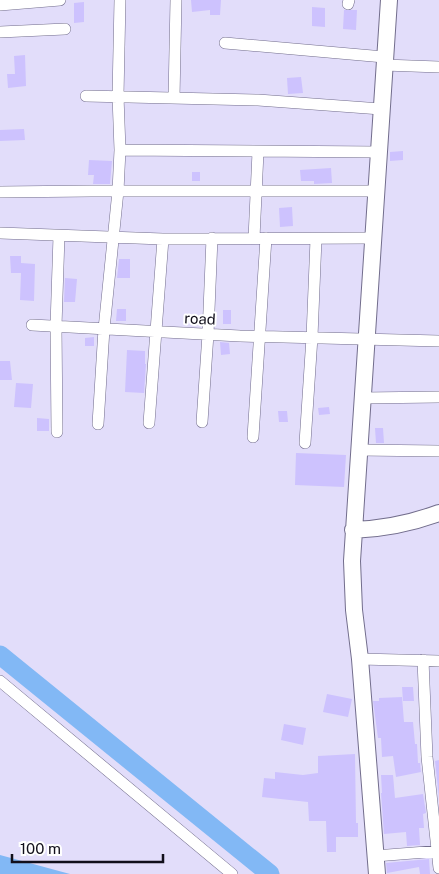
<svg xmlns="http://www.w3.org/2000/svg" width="439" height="874" viewBox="0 0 439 874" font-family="'Public Sans',sans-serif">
<rect width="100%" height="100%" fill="#e2ddfa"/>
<path fill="#82b8f5" d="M 0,855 L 70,874 L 0,874 Z"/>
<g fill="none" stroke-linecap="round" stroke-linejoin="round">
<path stroke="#82b8f5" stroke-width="19" d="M 0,655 L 270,874"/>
</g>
<path fill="#cdc2fe" d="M 191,0 L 221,0 L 220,15 L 210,15 L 210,10 L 192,12 Z
M 84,2 L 84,22 L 74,23 L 74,3 Z
M 312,7 L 325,8 L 325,27 L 312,26 Z
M 344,10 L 357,10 L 356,30 L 343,29 Z
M 25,55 L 26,86 L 8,88 L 7,74 L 15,74 L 14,56 Z
M 301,77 L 303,93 L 288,94 L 287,78 Z
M 24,129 L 25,140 L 0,141 L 0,130 Z
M 403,151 L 403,160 L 390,161 L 390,152 Z
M 89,160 L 112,161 L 110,184 L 93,184 L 94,175 L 88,175 Z
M 331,168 L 332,183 L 314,184 L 314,181 L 301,181 L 300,170 Z
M 192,172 L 200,172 L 200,181 L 192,181 Z
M 292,207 L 293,226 L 280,227 L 279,208 Z
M 10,256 L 21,256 L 21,263 L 35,264 L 34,301 L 20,300 L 21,273 L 11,273 Z
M 119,259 L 130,259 L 130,278 L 117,278 Z
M 65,278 L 77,279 L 75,302 L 64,302 Z
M 117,309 L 126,309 L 126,321 L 116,321 Z
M 223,310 L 231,310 L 231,324 L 223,324 Z
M 94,337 L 94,346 L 85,346 L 85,338 Z
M 220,342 L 229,343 L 230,354 L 221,355 Z
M 127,350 L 145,351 L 145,364 L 146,364 L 144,393 L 125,392 Z
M 0,361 L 10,361 L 12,380 L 0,380 Z
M 16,383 L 33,384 L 31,408 L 14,407 Z
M 329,407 L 330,414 L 319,415 L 318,408 Z
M 278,411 L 287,411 L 288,422 L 279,422 Z
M 37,418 L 49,419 L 49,431 L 37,431 Z
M 375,428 L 383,428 L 384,443 L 376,443 Z
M 296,453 L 346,455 L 344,487 L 295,485 Z
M 402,687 L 413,687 L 414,701 L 403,701 Z
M 327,694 L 352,699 L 348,717 L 323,712 Z
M 402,697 L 404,722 L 413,722 L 415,744 L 417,744 L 418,763 L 420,763 L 421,772 L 396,777 L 393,756 L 382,757 L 381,738 L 378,738 L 373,701 L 379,701 L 379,698 Z
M 284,724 L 306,728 L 303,745 L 281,740 Z
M 355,754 L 356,823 L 358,823 L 358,837 L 336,837 L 336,852 L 327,852 L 326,821 L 309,821 L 308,802 L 262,797 L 264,778 L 275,779 L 275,772 L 303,775 L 318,773 L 318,756 Z
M 439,760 L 439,798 L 435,761 Z
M 381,775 L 393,775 L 395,798 L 423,794 L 426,813 L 423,814 L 424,828 L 419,828 L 420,845 L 407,846 L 406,832 L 384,834 L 381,793 L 382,793 Z
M 429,859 L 430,874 L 420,874 L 419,867 L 387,873 L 386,863 Z"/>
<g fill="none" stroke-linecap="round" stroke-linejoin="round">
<g stroke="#726d8c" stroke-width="12">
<path id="street" d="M 348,4 L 349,0
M 0,5 L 60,0
M 0,32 L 65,29
M 225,43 L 384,57
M 384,65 L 439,67
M 86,96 L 258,100 L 381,109
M 174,98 L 176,0
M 120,150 L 378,152
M 0,192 L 91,191 L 376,191
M 0,233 L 163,239 L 374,238
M 254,238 L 258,152
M 32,325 L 240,336 L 439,341
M 363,398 L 439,397
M 202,422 L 208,334 L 212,238
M 149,423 L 163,239
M 98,424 L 104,329 L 118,191 L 120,150 L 118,96 L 120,0
M 57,432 L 56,326 L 59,236
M 253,437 L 266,238
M 305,443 L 312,337 L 316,239
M 359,450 L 439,451
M 360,659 L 439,661
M 423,660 L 427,757 L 439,868
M 0,681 L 232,874
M 375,856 L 439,851"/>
</g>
<g stroke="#726d8c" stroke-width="18">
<path id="secondary" d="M 353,530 C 382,529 412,523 439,513
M 377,874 L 360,659 L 354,610 L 352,561 L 389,0"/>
</g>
<use href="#street" stroke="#fff" stroke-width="11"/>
<use href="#secondary" stroke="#fff" stroke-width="16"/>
</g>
<g text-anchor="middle" stroke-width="4" stroke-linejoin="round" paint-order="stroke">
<g font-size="15" fill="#110f1b" stroke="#fff">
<text transform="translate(200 319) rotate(3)" y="5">road</text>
</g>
</g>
<path d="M12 854v8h151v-8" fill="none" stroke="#110f1b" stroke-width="2.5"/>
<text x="20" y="854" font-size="15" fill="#110f1b" stroke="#ffffff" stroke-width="4" paint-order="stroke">100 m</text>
</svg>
